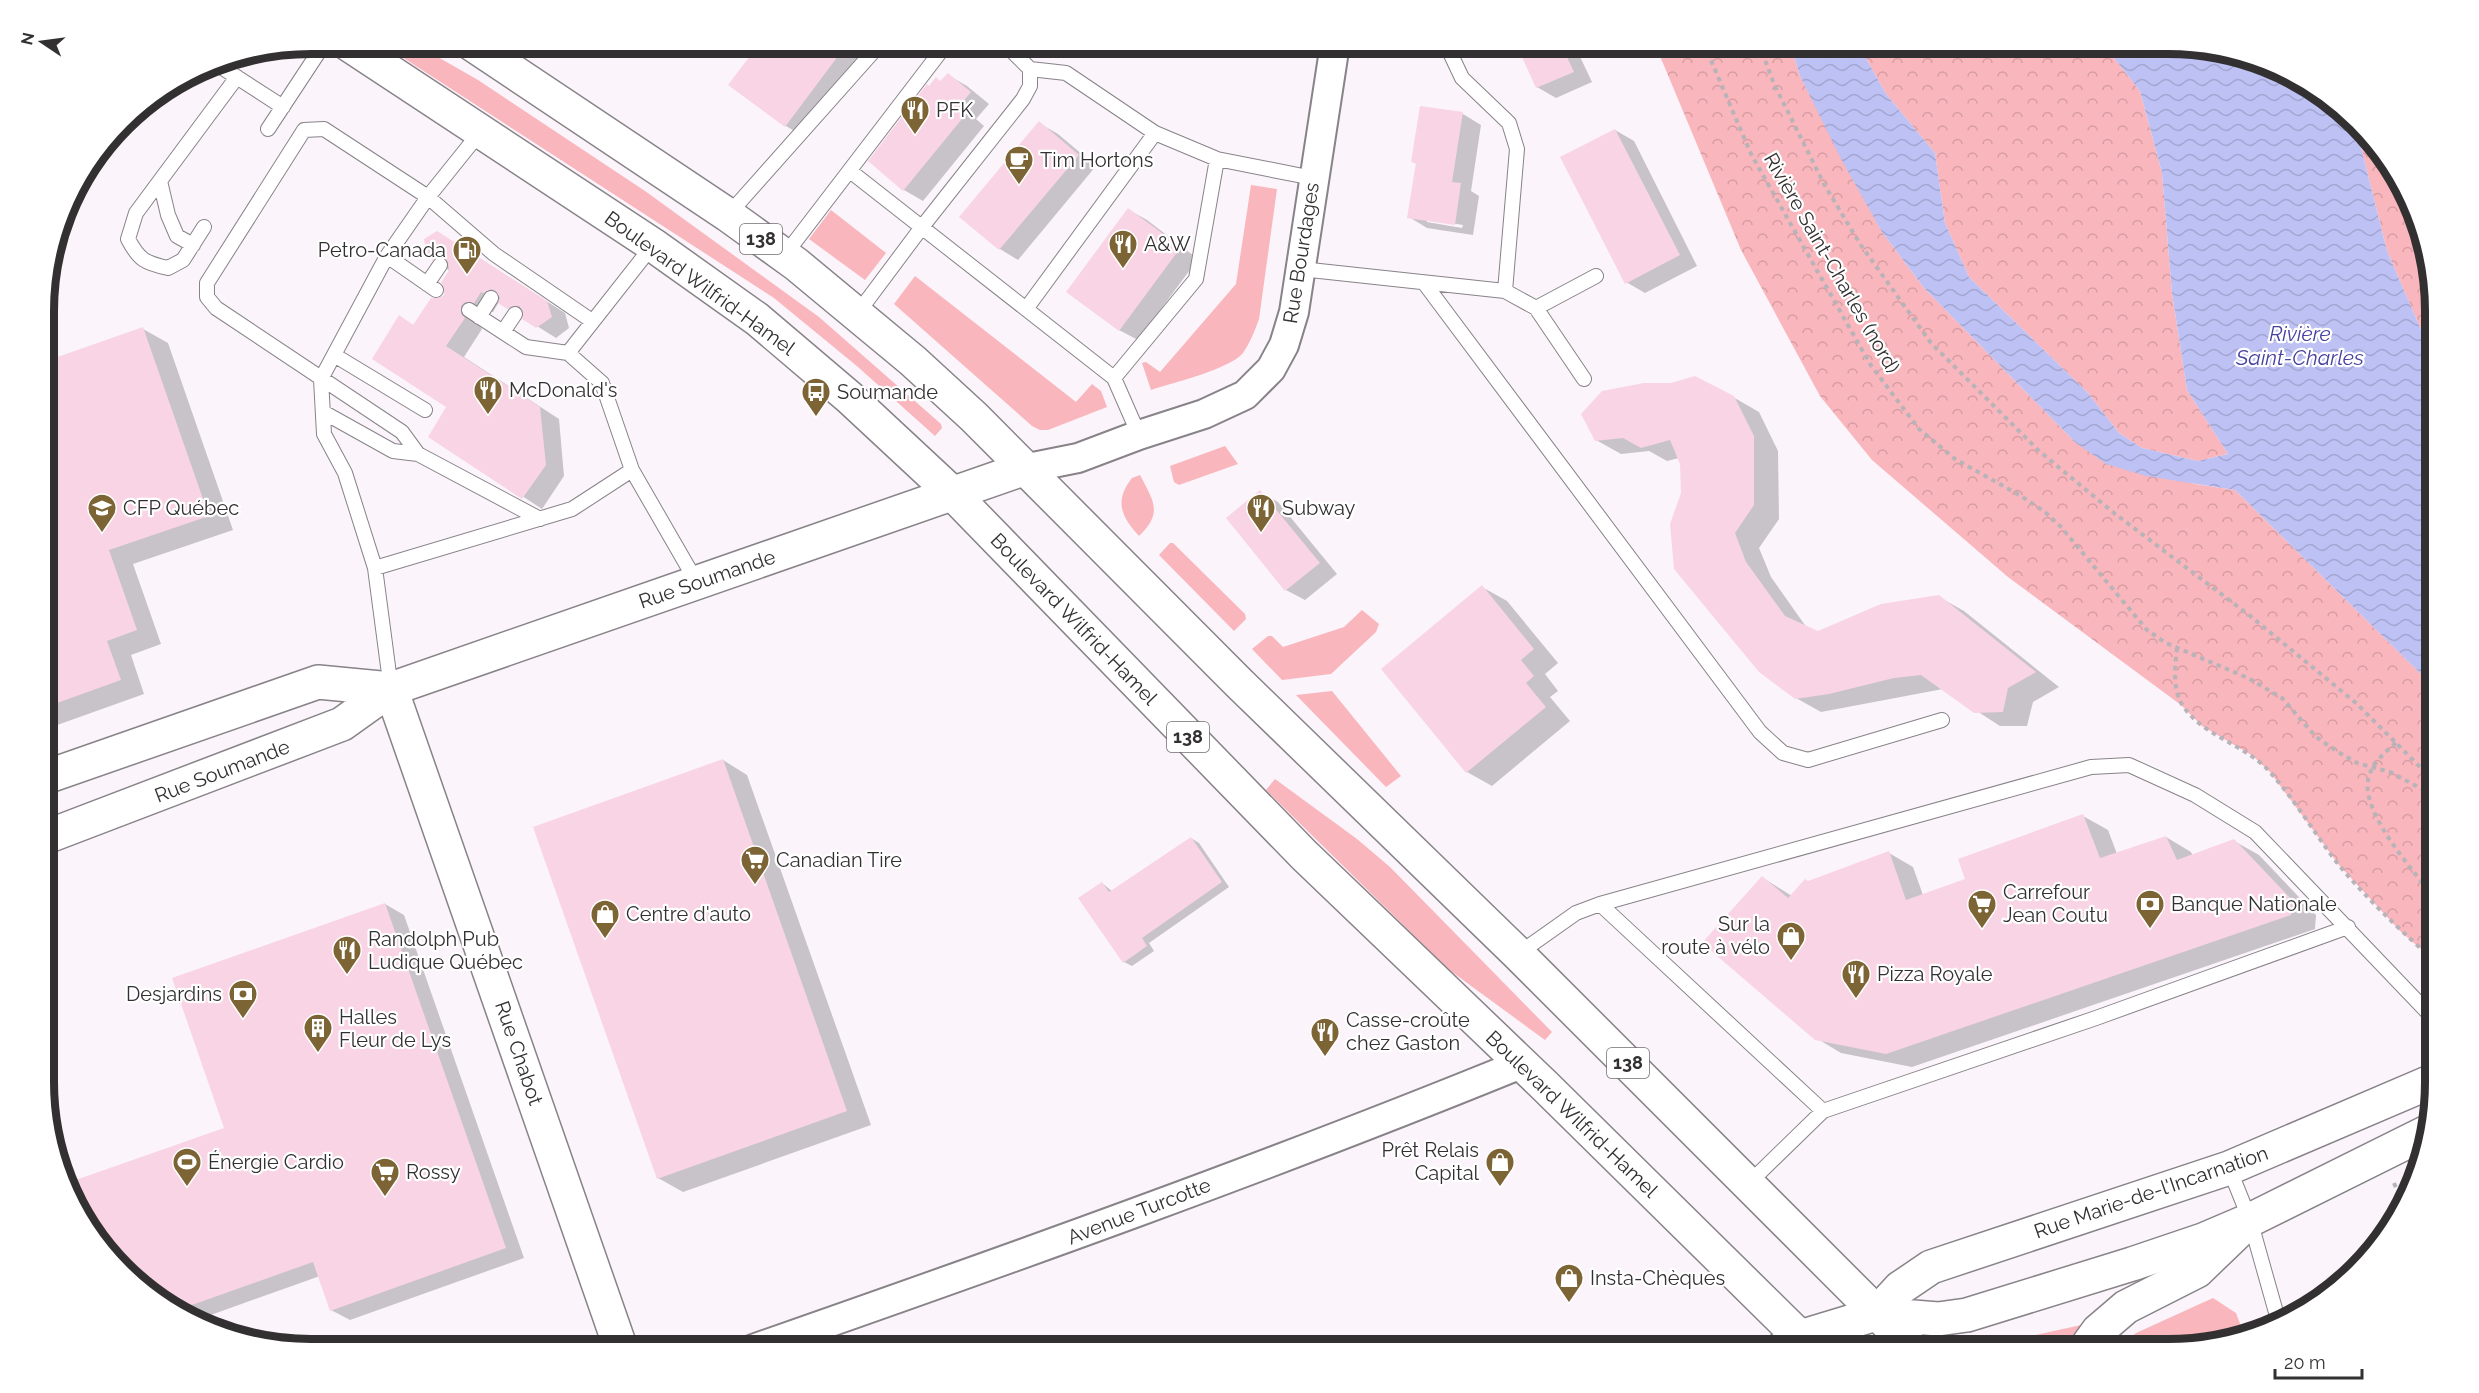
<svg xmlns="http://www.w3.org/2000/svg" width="2479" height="1393" viewBox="0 0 2479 1393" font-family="Raleway,sans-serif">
<defs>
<pattern id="park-crowns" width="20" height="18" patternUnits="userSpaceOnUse" patternTransform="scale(1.5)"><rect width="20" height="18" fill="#f9b6bc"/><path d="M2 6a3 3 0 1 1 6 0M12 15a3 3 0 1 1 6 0" fill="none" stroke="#d69da2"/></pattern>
<pattern id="water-waves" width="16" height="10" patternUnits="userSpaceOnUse" patternTransform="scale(1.5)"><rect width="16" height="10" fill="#bdc1f3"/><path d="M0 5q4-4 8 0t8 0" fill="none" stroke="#a3a6d1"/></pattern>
</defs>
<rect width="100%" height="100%" fill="#fbf4fb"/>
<path fill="#f9b6bc" d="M 382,44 L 415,44 L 478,80 L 645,191 L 819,317 L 941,424 L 942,428 L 935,436 L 858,367 L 774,298 Z
M 1251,185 L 1277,189 L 1259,319 C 1255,330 1250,343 1243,353 C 1230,369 1172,383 1151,390 L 1142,363 L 1146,362 L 1160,372 L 1236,284 Z
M 831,210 L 886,253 L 865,280 L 809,239 Z
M 915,276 L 1076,402 L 1092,384 L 1101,391 L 1107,407 L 1048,430 L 1040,430 L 1032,426 L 894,304 Z
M 1225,446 L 1238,464 L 1179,485 L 1174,482 L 1170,466 Z
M 1140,475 C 1154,502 1163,513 1139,536 C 1121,516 1114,501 1132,478 Z
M 1170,543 L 1173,543 L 1245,614 L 1246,619 L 1234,631 L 1159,555 Z
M 1362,610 L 1379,624 L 1376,632 L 1331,674 L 1282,680 L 1252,649 L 1268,636 L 1272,636 L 1283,647 L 1344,627 Z
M 1332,691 L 1401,776 L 1386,787 L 1296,695 Z
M 1275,779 L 1357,839 L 1390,867 L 1552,1032 L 1545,1040 L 1448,969 L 1266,790 Z
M 2213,1298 L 2236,1313 L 2245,1337 L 2185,1349 L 2117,1349 L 2136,1333 Z
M 2095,1322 L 2072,1349 L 1986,1349 L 2017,1339 Z"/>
<path fill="url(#park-crowns)" d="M 1655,44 L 1790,44 L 1800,76 L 1882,232 L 1924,288 L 2076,443 L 2195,484 L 2235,490 L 2435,688 L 2435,961 L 2400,931 L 2339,865 L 2270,772 L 2253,756 L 2202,726 L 2181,705 L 2008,577 L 1872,460 L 1820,396 L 1741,250 Z
M 1858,44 L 2103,44 L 2140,91 L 2162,173 L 2172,293 L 2187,390 L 2228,454 L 2198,461 L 2142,448 L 2119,433 L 2088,393 L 1969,277 L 1945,223 L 1935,153 L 1886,94 Z
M 2357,131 L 2391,163 L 2421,225 L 2435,293 L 2435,362 L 2387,251 Z"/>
<path fill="url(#water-waves)" d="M 1790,44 L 1858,44 L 1886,94 L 1935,153 L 1945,223 L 1969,277 L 2088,393 L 2119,433 L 2142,448 L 2198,461 L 2228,454 L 2187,390 L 2172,293 L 2162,173 L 2140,91 L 2103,44 L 2168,44 L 2238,53 L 2301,79 L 2357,131 L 2387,251 L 2435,362 L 2435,688 L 2235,490 L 2146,476 L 2106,464 L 2076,443 L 1924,288 L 1882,232 L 1841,159 L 1800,76 Z"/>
<path fill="#0003" fill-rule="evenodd" d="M 761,44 L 872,44 L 803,136 L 786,126 L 730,85 Z
M 1518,44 L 1574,44 L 1592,82 L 1556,98 L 1537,87 Z
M 948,75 L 967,86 L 989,104 L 976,119 L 984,126 L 923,201 L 904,190 L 870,161 L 930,87 L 941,82 Z
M 1463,114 L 1481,125 L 1471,191 L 1479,196 L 1473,235 L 1427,228 L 1409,217 L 1417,164 L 1413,162 ZM 1427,219 L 1463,225 L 1462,228 L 1427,222 Z
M 1039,123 L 1058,134 L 1096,166 L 1018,260 L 1000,249 L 961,217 Z
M 1615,130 L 1634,141 L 1697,266 L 1645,293 L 1626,282 Z
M 1129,210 L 1147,220 L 1198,259 L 1138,340 L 1119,330 Z
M 456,243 L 565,313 L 569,328 L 556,338 L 499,302 L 493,312 L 485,312 L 479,316 L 479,325 L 482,329 L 464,357 L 559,419 L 564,476 L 542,509 L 430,436 L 448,407 L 399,317 L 415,326 L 445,295 L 450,271 L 428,256 Z
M 143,329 L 168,343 L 233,530 L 133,564 L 161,644 L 131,655 L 144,694 L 46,729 L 46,363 Z
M 1733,397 L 1759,412 L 1778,451 L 1779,519 L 1759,548 L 1771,577 L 1807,628 L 1818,633 L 1939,597 L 1964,611 L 2059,687 L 2033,702 L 2027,726 L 2000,726 L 1943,689 L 1821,712 L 1796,698 L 1682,494 L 1682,464 L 1679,458 L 1667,461 L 1649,451 L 1621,454 L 1596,440 Z
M 1260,492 L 1278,502 L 1337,574 L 1305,600 L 1286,590 Z
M 1482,587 L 1507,601 L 1558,663 L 1545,674 L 1558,691 L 1550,697 L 1570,721 L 1492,786 L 1467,772 Z
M 723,760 L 747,775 L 871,1125 L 683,1192 L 658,1178 Z
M 2083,816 L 2108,830 L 2117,854 L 2166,837 L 2191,852 L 2193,856 L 2234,841 L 2259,855 L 2316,915 L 2315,929 L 1912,1067 L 1841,1053 L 1816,1038 L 1763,878 L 1792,896 L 1809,883 L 1889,853 L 1913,867 L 1923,895 L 1967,880 Z
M 1191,838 L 1199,843 L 1229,887 L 1149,943 L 1154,951 L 1132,966 L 1124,962 L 1102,883 L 1113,892 Z
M 385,904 L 404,915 L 524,1258 L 350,1320 L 331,1310 L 320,1276 L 194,1321 L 178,1314 L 89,1231 L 71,1183 L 226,1129 Z"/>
<path fill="#f9d4e4" d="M 759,44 L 847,44 L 785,127 L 728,85 Z
M 1516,44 L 1561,44 L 1574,72 L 1536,88 Z
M 948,73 L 971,92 L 958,108 L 966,114 L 903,191 L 868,161 L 927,84 L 929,86 L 936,77 L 940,81 Z
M 1420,106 L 1463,112 L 1452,182 L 1461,183 L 1455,225 L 1407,218 L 1416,163 L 1411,162 Z
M 1039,121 L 1079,155 L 999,250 L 959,217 Z
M 1615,129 L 1680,255 L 1625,284 L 1560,157 Z
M 1128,208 L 1181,247 L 1119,331 L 1066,292 Z
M 437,231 L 547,301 L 552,317 L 536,328 L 522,319 L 523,311 L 519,306 L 512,306 L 507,309 L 498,303 L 500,298 L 496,291 L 491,289 L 483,293 L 481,292 L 474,303 L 465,302 L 461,306 L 461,314 L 465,318 L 446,346 L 540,407 L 546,465 L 522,499 L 428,437 L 446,407 L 372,359 L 399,315 L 413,325 L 431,298 L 439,298 L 444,295 L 444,287 L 441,283 L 449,270 L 448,262 L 441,256 L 433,260 L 427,256 L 424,239 Z
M 143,327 L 209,516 L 109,550 L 137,630 L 107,641 L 121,680 L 46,707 L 46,361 Z
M 1695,376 L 1734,396 L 1754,436 L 1754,505 L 1735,533 L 1746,562 L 1785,616 L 1818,631 L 1881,604 L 1939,595 L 2036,672 L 2008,688 L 2003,712 L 1974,713 L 1921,675 L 1894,678 L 1829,694 L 1795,699 L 1759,672 L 1674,569 L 1670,524 L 1681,493 L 1680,464 L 1670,440 L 1641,448 L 1623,438 L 1595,441 L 1581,414 L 1602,391 L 1644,383 L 1671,383 Z
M 1260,490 L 1320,563 L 1285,591 L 1226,518 Z
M 1482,585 L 1534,649 L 1521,660 L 1534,676 L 1526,683 L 1546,707 L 1466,773 L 1381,669 Z
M 723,759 L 847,1111 L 657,1179 L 533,827 Z
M 2083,814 L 2100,858 L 2166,836 L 2177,860 L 2234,839 L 2292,900 L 2291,915 L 1886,1054 L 1815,1040 L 1702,943 L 1762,876 L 1788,898 L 1805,879 L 1808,881 L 1889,851 L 1906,900 L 1965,879 L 1958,859 Z
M 1191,837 L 1222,882 L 1142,938 L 1147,946 L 1123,963 L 1078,898 L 1102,882 L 1109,892 Z
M 385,903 L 506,1248 L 330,1311 L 313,1262 L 175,1311 L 89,1231 L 70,1182 L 224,1128 L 172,978 Z"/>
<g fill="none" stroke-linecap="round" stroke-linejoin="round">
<g stroke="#888388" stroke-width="16">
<path id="lane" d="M 1446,44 L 1462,78 L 1509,123 L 1517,149 L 1505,291 L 1536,308 L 1596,276
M 215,63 L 283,107
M 1030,69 L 1066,73 L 1155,133 L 1217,159 L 1196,279 L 1114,378
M 268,129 L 324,44
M 1217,159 L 1313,178
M 850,171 L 1114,378 L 1139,435
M 160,181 L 168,215 L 177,236 L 193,245
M 728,215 L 880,44
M 204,227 L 183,260 L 168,268 C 145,263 139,260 128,239 L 136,213 L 237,77
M 653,245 L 568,353 L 602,383 L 632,470 L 696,581
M 387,256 L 321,379 L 324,434 L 345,473 L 375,568 L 572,509 L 632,470
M 784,256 L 941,51 L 951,44
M 1301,269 L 1505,291
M 427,284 L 440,265
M 1425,284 L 1760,732 L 1783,753 L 1808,760 L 1942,720
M 436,290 L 387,256 L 428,197 L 481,131
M 1536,308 L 1584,379
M 1026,309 L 1155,133
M 469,310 L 526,347 L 568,353
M 857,314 L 922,227 L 1023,99 L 1030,86 L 1030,69 L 1011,50 L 997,44
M 479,317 L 491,298
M 503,332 L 515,314
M 334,355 L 425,410
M 323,412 L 393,451 L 418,454
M 540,519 L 418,454 L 402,432 L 216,308 L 207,297 L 207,283 L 304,130 L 324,129 L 428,197 L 494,254 L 592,321
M 375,568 L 391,689
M 1600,904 L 1823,1111
M 1518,954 L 1576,913 L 1600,904 L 2091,767 L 2129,765 L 2195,795 L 2255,832 L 2435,1020
M 2229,1168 L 2250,1220 L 2279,1323
M 1748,1184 L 1823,1111 L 2096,1018 L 2348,927"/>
</g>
<g stroke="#888388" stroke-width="32">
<path id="street" d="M 1023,469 L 1078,458 L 1139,435 L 1204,414 L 1245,395 L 1271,369 L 1284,345 L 1294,312 L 1335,44
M 753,1349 C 1011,1259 1268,1167 1521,1064"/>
</g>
<g stroke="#888388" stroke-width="36">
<path id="secondary" d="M 391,689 L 621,1349
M 46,777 L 318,682 L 391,689
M 46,837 L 342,724 L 391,689 L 1023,469
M 1876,1314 L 1900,1288 L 1931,1267 L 2229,1168 L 2435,1080
M 1781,1349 L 1800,1337 L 1876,1314 L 1938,1319 L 1967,1315 L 2132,1264 L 2203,1240 L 2250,1220 L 2425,1133"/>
</g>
<g stroke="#888388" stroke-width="36">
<path id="primary" d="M 348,44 L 653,245 L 757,319 L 850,398 L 951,492 L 1304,855 L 1544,1085 L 1812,1349
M 472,44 L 728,215 L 796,264 L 913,361 L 974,417 L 1239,683 L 1518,954 L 1913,1349
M 2085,1349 L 2098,1331 L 2126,1307 L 2197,1271 L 2250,1220"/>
</g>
<path stroke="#b8b3b8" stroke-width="4" stroke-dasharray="4.5 4.5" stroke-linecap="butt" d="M 1704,44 L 1751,154 L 1870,364 L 1894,396 L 1919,429 L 1955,459 L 2021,496 L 2045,512 L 2061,527 L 2147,630 L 2166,643 L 2248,678 L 2282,698 L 2316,737 L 2338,752 L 2357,763 L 2390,772 L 2435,796
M 1759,44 L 1774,84 L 1824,184 L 1860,244 L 1931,343 L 2039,451 L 2114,513 L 2249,615 L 2356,703 L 2435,782
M 2177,648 C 2175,666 2172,690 2183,706 C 2204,737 2245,744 2270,772 C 2295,800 2315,834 2338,864 C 2367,899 2401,931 2435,961
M 2396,743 C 2384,753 2371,764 2368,780 C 2362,815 2415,872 2435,899
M 2394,1183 L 2403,1204"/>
<use href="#lane" stroke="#fff" stroke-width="14"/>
<use href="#street" stroke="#fff" stroke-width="28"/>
<use href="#secondary" stroke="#fff" stroke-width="33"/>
<use href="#primary" stroke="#fff" stroke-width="33"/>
</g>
<defs>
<g id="restaurant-pin" transform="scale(1.5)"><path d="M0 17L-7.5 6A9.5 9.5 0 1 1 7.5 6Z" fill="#7d6435" stroke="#fff"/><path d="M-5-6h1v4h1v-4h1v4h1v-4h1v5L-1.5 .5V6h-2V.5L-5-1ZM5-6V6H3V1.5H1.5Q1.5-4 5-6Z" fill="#fff"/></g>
<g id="cafe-pin" transform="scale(1.5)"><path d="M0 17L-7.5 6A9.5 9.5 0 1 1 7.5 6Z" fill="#7d6435" stroke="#fff"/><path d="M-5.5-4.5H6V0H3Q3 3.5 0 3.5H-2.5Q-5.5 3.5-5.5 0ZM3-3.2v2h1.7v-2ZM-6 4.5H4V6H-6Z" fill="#fff"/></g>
<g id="fuel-pin" transform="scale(1.5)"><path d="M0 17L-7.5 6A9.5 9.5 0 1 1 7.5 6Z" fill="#7d6435" stroke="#fff"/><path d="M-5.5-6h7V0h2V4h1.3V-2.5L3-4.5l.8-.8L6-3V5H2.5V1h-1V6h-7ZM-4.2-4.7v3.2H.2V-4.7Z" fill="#fff"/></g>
<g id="bus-pin" transform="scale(1.5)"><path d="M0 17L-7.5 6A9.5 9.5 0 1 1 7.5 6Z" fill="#7d6435" stroke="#fff"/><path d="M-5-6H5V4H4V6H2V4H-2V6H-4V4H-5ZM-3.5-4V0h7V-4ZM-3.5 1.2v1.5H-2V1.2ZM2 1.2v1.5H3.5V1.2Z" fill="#fff"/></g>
<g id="school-pin" transform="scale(1.5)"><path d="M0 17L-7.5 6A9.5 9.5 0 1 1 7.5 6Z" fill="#7d6435" stroke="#fff"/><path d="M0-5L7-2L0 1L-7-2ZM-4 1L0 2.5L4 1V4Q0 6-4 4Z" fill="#fff"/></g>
<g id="supermarket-pin" transform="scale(1.5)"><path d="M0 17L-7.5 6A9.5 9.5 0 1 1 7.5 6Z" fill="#7d6435" stroke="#fff"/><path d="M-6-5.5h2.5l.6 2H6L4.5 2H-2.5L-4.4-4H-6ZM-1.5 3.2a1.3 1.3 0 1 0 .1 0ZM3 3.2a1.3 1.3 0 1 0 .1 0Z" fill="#fff"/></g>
<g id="bank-pin" transform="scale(1.5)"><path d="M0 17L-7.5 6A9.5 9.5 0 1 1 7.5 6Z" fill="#7d6435" stroke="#fff"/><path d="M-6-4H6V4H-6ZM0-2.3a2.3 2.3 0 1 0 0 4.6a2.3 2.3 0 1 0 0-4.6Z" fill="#fff"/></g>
<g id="shop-pin" transform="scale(1.5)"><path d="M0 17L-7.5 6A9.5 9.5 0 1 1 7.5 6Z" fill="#7d6435" stroke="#fff"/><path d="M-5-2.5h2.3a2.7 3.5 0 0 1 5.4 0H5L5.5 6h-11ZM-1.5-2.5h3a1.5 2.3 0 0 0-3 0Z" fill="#fff"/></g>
<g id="building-pin" transform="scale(1.5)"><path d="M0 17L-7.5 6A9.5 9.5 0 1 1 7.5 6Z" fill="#7d6435" stroke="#fff"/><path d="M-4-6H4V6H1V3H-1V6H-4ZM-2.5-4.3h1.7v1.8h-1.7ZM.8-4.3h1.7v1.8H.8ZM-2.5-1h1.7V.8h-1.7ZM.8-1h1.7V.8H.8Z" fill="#fff"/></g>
<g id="stadium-pin" transform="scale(1.5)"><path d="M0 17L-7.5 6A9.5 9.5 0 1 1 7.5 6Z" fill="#7d6435" stroke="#fff"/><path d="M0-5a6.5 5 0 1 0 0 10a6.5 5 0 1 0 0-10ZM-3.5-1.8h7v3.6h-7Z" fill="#fff"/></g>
</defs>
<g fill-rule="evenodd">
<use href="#restaurant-pin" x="915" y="110"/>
<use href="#cafe-pin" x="1019" y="160"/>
<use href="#restaurant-pin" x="1123" y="244"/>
<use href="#fuel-pin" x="467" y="250"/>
<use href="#restaurant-pin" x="488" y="390"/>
<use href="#bus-pin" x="816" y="392"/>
<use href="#school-pin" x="102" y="508"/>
<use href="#restaurant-pin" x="1261" y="508"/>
<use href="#supermarket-pin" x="755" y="860"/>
<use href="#supermarket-pin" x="1982" y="904"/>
<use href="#bank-pin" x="2150" y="904"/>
<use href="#shop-pin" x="605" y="914"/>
<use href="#shop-pin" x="1791" y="936"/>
<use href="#restaurant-pin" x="347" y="950"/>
<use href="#restaurant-pin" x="1856" y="974"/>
<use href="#bank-pin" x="243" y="994"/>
<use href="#building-pin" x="318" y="1028"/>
<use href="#restaurant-pin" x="1325" y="1032"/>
<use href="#stadium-pin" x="187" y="1162"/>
<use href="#shop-pin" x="1500" y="1162"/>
<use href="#supermarket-pin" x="385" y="1172"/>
<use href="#shop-pin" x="1569" y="1278"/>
</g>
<g text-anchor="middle" stroke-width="4.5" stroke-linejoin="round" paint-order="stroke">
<g fill="#fff" stroke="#706e70" stroke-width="1.5">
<rect x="740" y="224" width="42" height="30" rx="4.5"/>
<rect x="1167" y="722" width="42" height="30" rx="4.5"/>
<rect x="1607" y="1048" width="42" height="30" rx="4.5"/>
</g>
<g font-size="18" font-weight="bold" fill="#333032">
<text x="761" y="245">138</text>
<text x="1188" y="743">138</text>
<text x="1628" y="1069">138</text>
</g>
<g font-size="20" fill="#333032" stroke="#fff" text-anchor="start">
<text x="936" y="117">PFK</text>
<text x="1040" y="167">Tim Hortons</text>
<text x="1144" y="251">A&amp;W</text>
<text x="446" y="257" text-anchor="end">Petro-Canada</text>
<text x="509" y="397">McDonald's</text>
<text x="837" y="399">Soumande</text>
<text x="123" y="515">CFP Québec</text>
<text x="1282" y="515">Subway</text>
<text x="776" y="867">Canadian Tire</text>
<text x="2003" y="899">Carrefour<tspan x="2003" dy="23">Jean Coutu</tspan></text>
<text x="2171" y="911">Banque Nationale</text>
<text x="626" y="921">Centre d'auto</text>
<text x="1770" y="931" text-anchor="end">Sur la<tspan x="1770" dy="23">route à vélo</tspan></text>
<text x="368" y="946">Randolph Pub<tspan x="368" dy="23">Ludique Québec</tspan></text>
<text x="1877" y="981">Pizza Royale</text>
<text x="222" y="1001" text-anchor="end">Desjardins</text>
<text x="339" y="1024">Halles<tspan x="339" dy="23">Fleur de Lys</tspan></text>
<text x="1346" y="1027">Casse-croûte<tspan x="1346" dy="23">chez Gaston</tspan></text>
<text x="1479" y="1157" text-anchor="end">Prêt Relais<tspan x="1479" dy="23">Capital</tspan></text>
<text x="208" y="1169">Énergie Cardio</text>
<text x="406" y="1179">Rossy</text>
<text x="1590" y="1285">Insta-Chèques</text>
</g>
<g font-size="20" fill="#333032" stroke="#fff">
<text transform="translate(1301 253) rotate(-81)" y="7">Rue Bourdages</text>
<text transform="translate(1832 263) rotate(60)" y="7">Rivière Saint-Charles (nord)</text>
<text transform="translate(700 283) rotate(36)" y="7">Boulevard Wilfrid-Hamel</text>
<text transform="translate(707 579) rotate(-19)" y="7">Rue Soumande</text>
<text transform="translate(1074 619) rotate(46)" y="7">Boulevard Wilfrid-Hamel</text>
<text transform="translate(222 771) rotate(-21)" y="7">Rue Soumande</text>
<text transform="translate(519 1053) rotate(71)" y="7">Rue Chabot</text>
<text transform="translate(1572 1114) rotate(44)" y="7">Boulevard Wilfrid-Hamel</text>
<text transform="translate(2151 1192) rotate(-19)" y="7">Rue Marie-de-l'Incarnation</text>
<text transform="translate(1139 1211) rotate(-21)" y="7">Avenue Turcotte</text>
</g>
<g font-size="21" font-style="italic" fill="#47429f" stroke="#fff">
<text x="2300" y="341">Rivière<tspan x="2300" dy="24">Saint-Charles</tspan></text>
</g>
</g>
<path d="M0 0H2479V1393H0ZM311 54H2168A257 257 0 0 1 2425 311V1082A257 257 0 0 1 2168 1339H311A257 257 0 0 1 54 1082V311A257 257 0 0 1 311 54Z" fill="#fff" fill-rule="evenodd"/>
<path fill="none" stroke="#333032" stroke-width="8" d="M311 54H2168A257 257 0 0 1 2425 311V1082A257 257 0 0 1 2168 1339H311A257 257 0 0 1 54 1082V311A257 257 0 0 1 311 54Z"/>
<g transform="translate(42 42) rotate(283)" stroke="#ffffff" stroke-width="4.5" paint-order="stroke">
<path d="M0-4.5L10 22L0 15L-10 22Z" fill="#333032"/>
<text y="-9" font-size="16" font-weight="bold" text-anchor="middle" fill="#333032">N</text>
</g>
<path d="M2275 1369v9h87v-9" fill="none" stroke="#333032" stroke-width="3"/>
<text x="2284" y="1369" font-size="18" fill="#333032" stroke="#ffffff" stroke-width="4.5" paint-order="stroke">20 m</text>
</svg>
